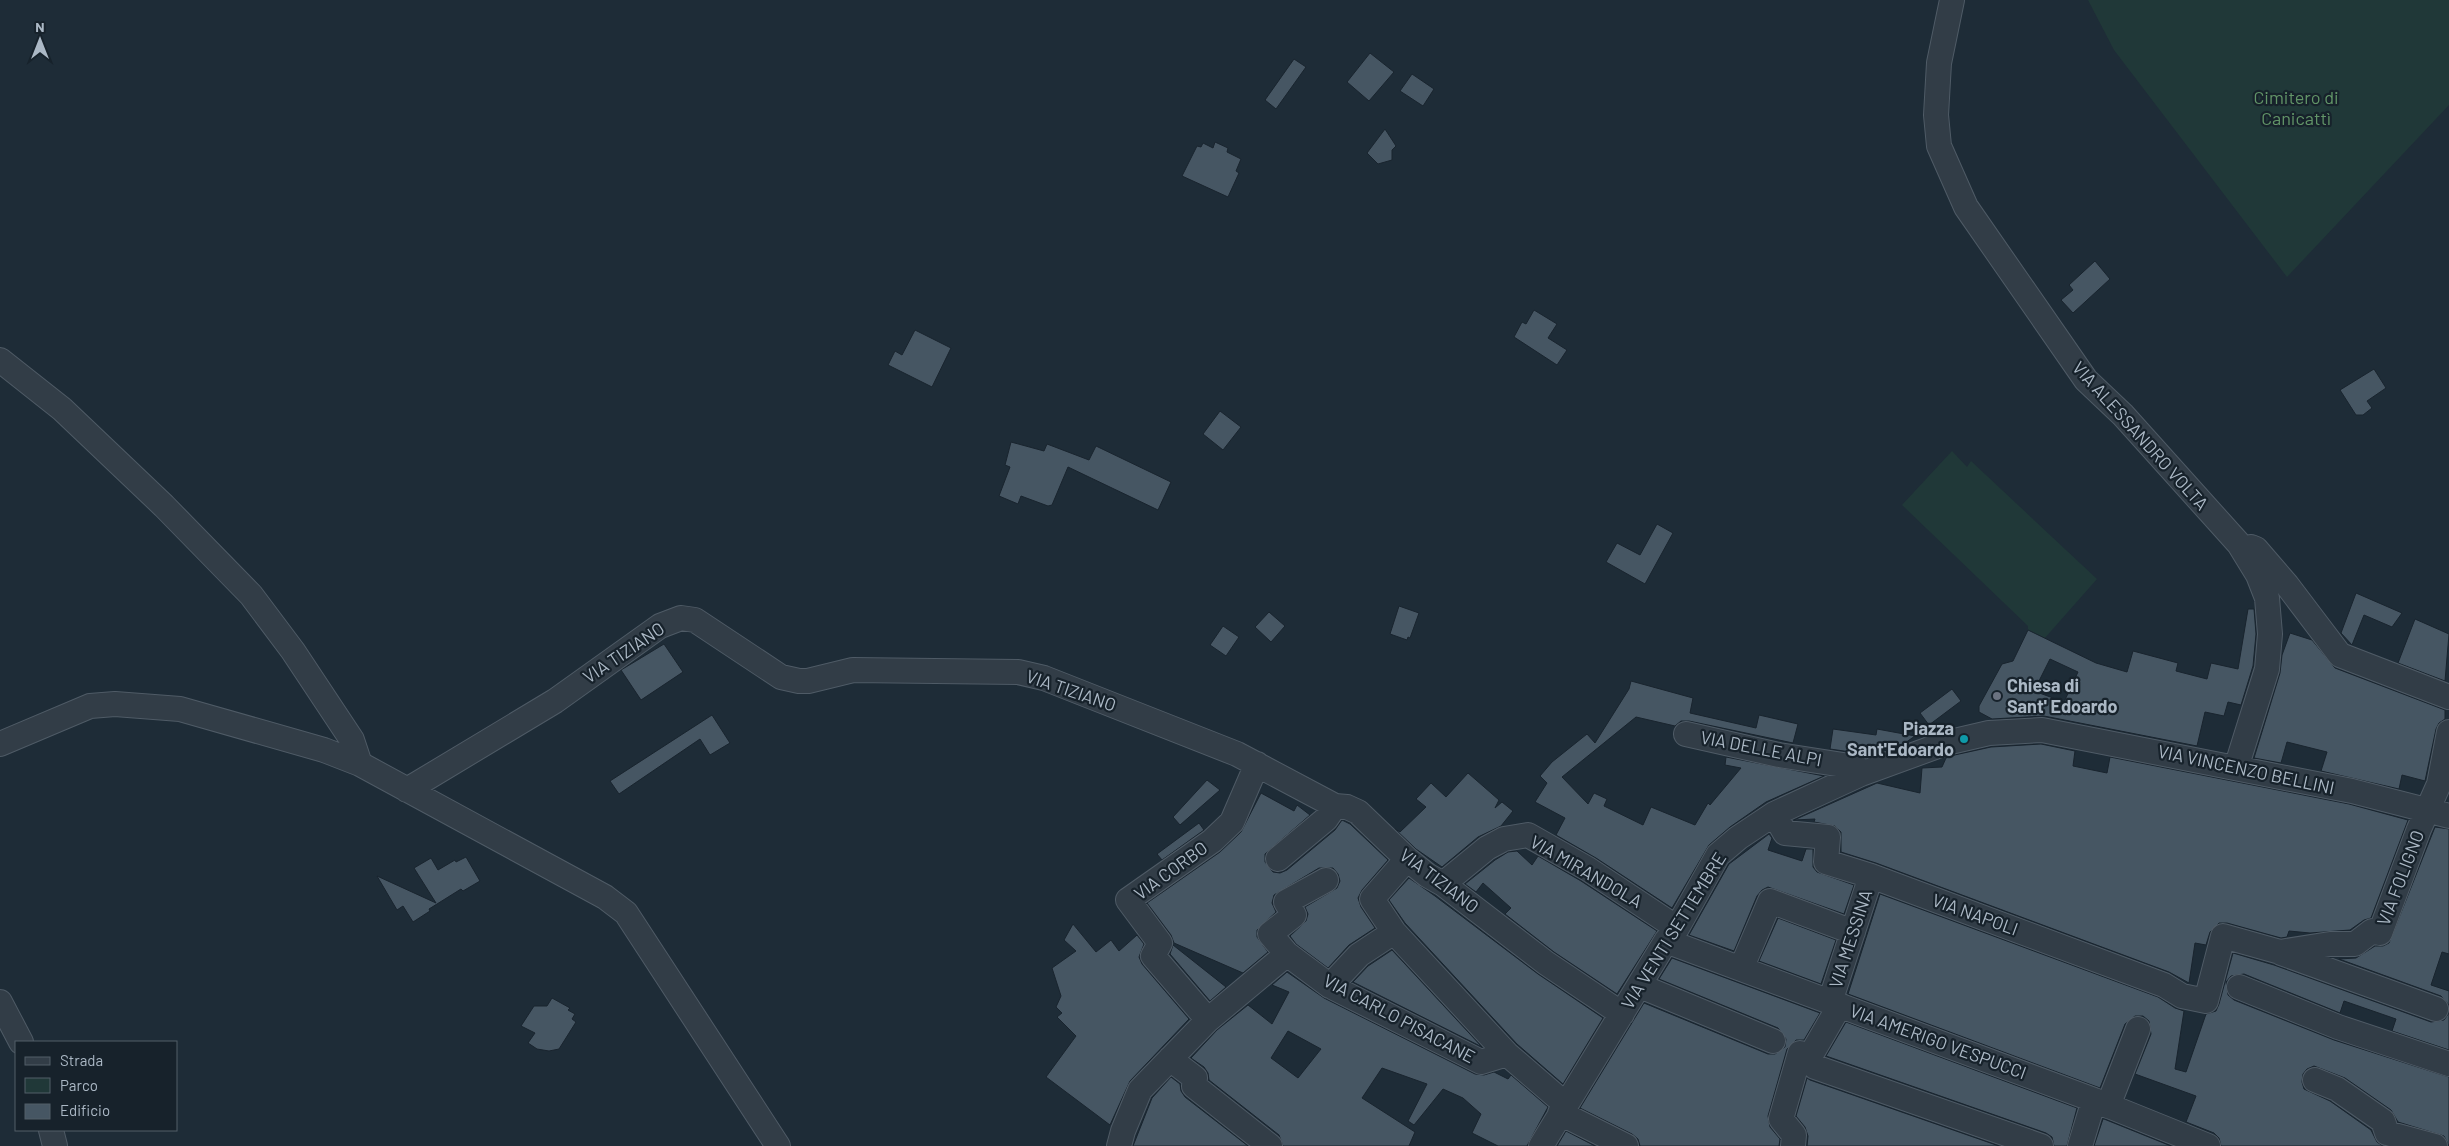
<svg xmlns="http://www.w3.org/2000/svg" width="2449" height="1146" viewBox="0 0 2449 1146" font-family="Barlow,sans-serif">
<rect width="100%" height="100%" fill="#1e2c37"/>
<path fill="#203838" d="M 2088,0 L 2449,0 L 2449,105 L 2287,277 L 2114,50 Z
M 1952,451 L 1967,467 L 1971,461 L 2097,579 L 2044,639 L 2028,630 L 2028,626 L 1902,505 Z"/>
<path fill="#465663" stroke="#19242e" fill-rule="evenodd" d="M 1370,53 L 1394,72 L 1369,101 L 1347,82 Z
M 1294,59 L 1306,67 L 1276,109 L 1265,100 Z
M 1412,74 L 1434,89 L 1423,106 L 1400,91 Z
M 1385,129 L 1396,146 L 1392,150 L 1392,160 L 1378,164 L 1367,153 Z
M 1215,142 L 1228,148 L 1227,152 L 1241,159 L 1236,171 L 1239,173 L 1228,197 L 1182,176 L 1197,146 L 1201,147 L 1203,143 L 1213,148 Z
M 2095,261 L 2110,279 L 2073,313 L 2061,300 L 2073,290 L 2069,285 Z
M 1534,310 L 1557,324 L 1548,338 L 1567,350 L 1557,365 L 1514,337 L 1522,322 L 1526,324 Z
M 915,330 L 951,348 L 932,387 L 888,365 L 895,351 L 902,355 Z
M 2374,369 L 2386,388 L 2367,401 L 2372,408 L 2363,415 L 2356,415 L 2340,390 Z
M 1220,411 L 1241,427 L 1223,450 L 1203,434 Z
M 1011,442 L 1044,451 L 1047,444 L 1089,460 L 1096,446 L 1171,482 L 1158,510 L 1068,467 L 1052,505 L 1048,506 L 1021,496 L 1018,504 L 999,496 L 1010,467 L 1005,465 Z
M 1657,524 L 1673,533 L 1645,584 L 1606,562 L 1617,543 L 1640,555 Z
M 2356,593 L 2402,613 L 2392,627 L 2364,615 L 2352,645 L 2341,633 Z
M 1399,606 L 1419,613 L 1410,638 L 1408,637 L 1407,640 L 1390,634 Z
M 2248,609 L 2254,609 L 2256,634 L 2253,666 L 2241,705 L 2228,702 L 2224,716 L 2205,712 L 2197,746 L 2044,716 L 1992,719 L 1979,712 L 1979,706 L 2002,664 L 2013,661 L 2028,630 L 2096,663 L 2127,672 L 2133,651 L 2178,663 L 2176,671 L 2207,679 L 2211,663 L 2238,669 ZM 2050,659 L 2078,672 L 2064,702 L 2034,691 Z
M 1269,612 L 1285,626 L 1271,642 L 1255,627 Z
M 2415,619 L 2449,634 L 2445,681 L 2398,663 Z
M 1223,626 L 1239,637 L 1226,656 L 1210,645 Z
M 2290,633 L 2312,640 L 2335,668 L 2445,710 L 2445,719 L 2439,723 L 2436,729 L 2425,781 L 2402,775 L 2399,789 L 2321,771 L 2327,752 L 2287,742 L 2281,763 L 2254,758 L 2280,673 L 2282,655 Z
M 664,644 L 683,672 L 641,700 L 621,670 Z
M 1631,681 L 1693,698 L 1690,713 L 1756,728 L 1759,715 L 1798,724 L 1793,743 L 1689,721 L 1681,721 L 1675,726 L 1636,717 L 1562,777 L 1588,804 L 1594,793 L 1607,799 L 1604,806 L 1643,825 L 1651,807 L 1695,825 L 1708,803 L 1710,805 L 1741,768 L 1725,765 L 1726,757 L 1824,776 L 1766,802 L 1730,827 L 1709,845 L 1672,908 L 1596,858 L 1556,835 L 1565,818 L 1535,802 L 1547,783 L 1540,776 L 1552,762 L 1587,734 L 1595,743 L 1629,689 Z
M 1952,689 L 1961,701 L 1929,725 L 1920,713 Z
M 712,715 L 730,743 L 710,755 L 700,739 L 619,794 L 610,781 Z
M 1833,729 L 1876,735 L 1877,729 L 1915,736 L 1905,743 L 1886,750 L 1877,749 L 1876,754 L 1866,758 L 1858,753 L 1830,749 Z
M 2041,744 L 2075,751 L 2073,766 L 2107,773 L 2110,757 L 2349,804 L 2408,820 L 2371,918 L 2364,920 L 2350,930 L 2310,933 L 2289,931 L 2287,937 L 2281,938 L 2227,923 L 2219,923 L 2210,932 L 2206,945 L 2195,943 L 2189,983 L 2169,972 L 1876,863 L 1841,852 L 1841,832 L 1835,826 L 1814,822 L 1815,819 L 1794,820 L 1877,783 L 1920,793 L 1922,768 L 1942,767 L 1946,758 L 1950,756 L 1991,747 Z
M 1468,773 L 1499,800 L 1495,808 L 1502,802 L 1513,811 L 1501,826 L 1478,837 L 1442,867 L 1416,849 L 1395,829 L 1400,832 L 1426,807 L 1416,799 L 1431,783 L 1446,797 Z
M 1207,780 L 1220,790 L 1180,825 L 1173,817 Z
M 1261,793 L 1294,811 L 1297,805 L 1310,815 L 1265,854 L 1265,862 L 1273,872 L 1280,873 L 1287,870 L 1335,830 L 1342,820 L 1350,824 L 1388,860 L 1362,890 L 1358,898 L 1361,907 L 1375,928 L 1349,945 L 1328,968 L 1296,944 L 1290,936 L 1306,921 L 1308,914 L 1305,907 L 1337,888 L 1340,881 L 1338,874 L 1333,868 L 1319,868 L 1274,895 L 1272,903 L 1276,912 L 1257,930 L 1257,937 L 1268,952 L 1243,973 L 1174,943 L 1171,935 L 1147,903 L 1220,852 L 1241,832 Z
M 1199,823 L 1204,830 L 1162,860 L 1157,854 Z
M 2435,827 L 2449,829 L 2449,954 L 2442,952 L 2431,985 L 2449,991 L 2449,1005 L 2441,996 L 2339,959 L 2356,958 L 2375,946 L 2383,946 L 2389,943 Z
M 1769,834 L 1772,838 L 1768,850 L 1802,861 L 1806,849 L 1813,849 L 1813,867 L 1817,872 L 1854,885 L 1844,914 L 1768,887 L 1762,890 L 1757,896 L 1734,951 L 1689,935 L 1729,864 Z
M 1517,851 L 1532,865 L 1538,856 L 1581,881 L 1657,931 L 1617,994 L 1554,952 L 1505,914 L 1511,908 L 1483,883 L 1476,892 L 1465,884 L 1495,860 L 1508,852 Z
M 466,857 L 480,881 L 463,891 L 461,889 L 429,909 L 430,911 L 413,922 L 403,906 L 397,910 L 377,876 L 436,903 L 414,868 L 431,858 L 438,870 L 455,860 L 456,862 Z
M 1409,878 L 1435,896 L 1538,974 L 1603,1018 L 1563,1084 L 1517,1044 L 1405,923 L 1389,900 Z
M 1880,894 L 2158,997 L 2175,1008 L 2184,1011 L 2175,1069 L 2186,1072 L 2206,1014 L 2216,1011 L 2219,1004 L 2233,953 L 2274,965 L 2431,1022 L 2444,1020 L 2449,1013 L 2449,1050 L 2392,1031 L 2396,1019 L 2344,1001 L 2340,1013 L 2244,974 L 2231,976 L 2226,982 L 2228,995 L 2234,1000 L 2334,1040 L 2449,1077 L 2449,1146 L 2444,1136 L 2398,1122 L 2391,1110 L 2345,1078 L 2314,1066 L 2307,1069 L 2303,1074 L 2302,1082 L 2304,1089 L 2330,1101 L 2371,1130 L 2377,1142 L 2383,1146 L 2221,1146 L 2219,1138 L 2214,1133 L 2186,1122 L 2196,1096 L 2135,1074 L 2151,1034 L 2149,1021 L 2143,1016 L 2135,1016 L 2125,1024 L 2100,1088 L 1848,994 Z
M 1778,918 L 1836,940 L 1821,984 L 1759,961 Z
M 1073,924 L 1096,952 L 1111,940 L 1119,951 L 1137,935 L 1144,944 L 1139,957 L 1142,964 L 1189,1019 L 1130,1081 L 1110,1125 L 1046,1077 L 1076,1036 L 1057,1017 L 1062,1013 L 1056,1007 L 1061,996 L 1052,968 L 1076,951 L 1064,940 Z
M 1173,945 L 1226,987 L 1210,1001 L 1170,954 Z
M 1392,950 L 1482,1047 L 1353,982 L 1368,966 Z
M 1672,958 L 1820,1013 L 1804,1040 L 1796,1040 L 1787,1049 L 1768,1116 L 1770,1127 L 1780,1139 L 1779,1146 L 1640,1146 L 1638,1139 L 1632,1134 L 1580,1108 L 1644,1003 L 1768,1054 L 1775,1054 L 1785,1047 L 1786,1039 L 1778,1028 L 1659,979 Z
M 1287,972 L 1324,998 L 1475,1074 L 1484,1075 L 1494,1072 L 1508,1079 L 1511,1075 L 1548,1107 L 1527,1146 L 1498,1146 L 1472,1133 L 1481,1114 L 1463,1098 L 1443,1089 L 1414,1125 L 1408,1121 L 1427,1084 L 1382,1068 L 1362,1098 L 1415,1132 L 1409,1146 L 1283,1146 L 1279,1135 L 1209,1080 L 1208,1073 L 1204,1067 L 1191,1058 L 1217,1030 L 1248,1005 L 1272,1024 L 1289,992 L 1272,985 ZM 1288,1031 L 1321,1049 L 1298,1078 L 1271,1058 Z
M 552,998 L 570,1008 L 568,1010 L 575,1014 L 572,1019 L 576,1022 L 559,1049 L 549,1051 L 537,1049 L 528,1043 L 535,1033 L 521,1026 L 534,1006 L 547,1006 Z
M 1846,1022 L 2077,1108 L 2067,1146 L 2054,1146 L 2052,1137 L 2046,1133 L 1826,1056 Z
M 1171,1077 L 1180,1084 L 1181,1091 L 1185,1097 L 1248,1146 L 1133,1146 L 1152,1098 Z
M 1807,1078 L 1810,1080 L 1999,1146 L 1807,1146 L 1808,1136 L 1805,1127 L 1796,1116 Z
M 2103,1119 L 2104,1119 L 2171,1146 L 2094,1146 Z
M 1566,1131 L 1595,1146 L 1557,1146 Z"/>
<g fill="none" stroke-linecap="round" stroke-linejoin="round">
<g stroke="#4f5b66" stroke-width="26">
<path id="minor" d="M 1952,0 L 1939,63 L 1936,115 L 1939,146 L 1966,207 L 2086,380 L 2123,415 L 2239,544 L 2258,575 L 2267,598 L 2270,634 L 2267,669 L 2236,768
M 0,360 L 62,409 L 164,506 L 251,595 L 293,651 L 352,740 L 360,764
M 2251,547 L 2256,549 L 2287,585 L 2340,655 L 2449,697
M 1686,734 L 1779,755 L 1856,767 L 1861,774
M 0,744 L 90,706 L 115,704 L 180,709 L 324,750 L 360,764 L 605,897 L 626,913 L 778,1146
M 407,790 L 555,701 L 660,626 L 681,618 L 695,620 L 781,677 L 799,681 L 808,681 L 853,670 L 1018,672 L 1044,678 L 1237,754 L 1335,806 L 1347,807 L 1358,812 L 1407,859 L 1427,875 L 1443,884 L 1546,963 L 1622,1014
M 1774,814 L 1785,833 L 1828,837 L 1826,862 L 1871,876 L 2164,985 L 2182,996 L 2206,1001 L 2223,936 L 2280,952 L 2330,944 L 2355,944 L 2372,931 L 2380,933 L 2419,829 L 2439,784 L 2449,732
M 1278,859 L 1326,819 L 1335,806
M 1407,859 L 1372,899 L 1394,932 L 1507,1054 L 1565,1104
M 1443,884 L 1487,848 L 1504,839 L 1528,835 L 1588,869 L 1677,928
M 1666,941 L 2094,1100 L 2208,1146
M 2281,953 L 2436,1009
M 1287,954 L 1270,934 L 1294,915 L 1286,902 L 1326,880
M 1741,969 L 1770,901 L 1853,932
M 1330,986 L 1359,955 L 1394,932
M 1640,986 L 1773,1041
M 2239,987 L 2338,1027 L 2449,1064
M 0,1002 L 21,1042
M 1830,1002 L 1871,876
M 1208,1020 L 1153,956 L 1160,943 L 1128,900 L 1212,841 L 1232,822 L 1257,764
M 1170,1059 L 1195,1078 L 1194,1086 L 1270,1146
M 1808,1060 L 1840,1005
M 2315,1080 L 2337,1089 L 2383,1121 L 2387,1133
M 2108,1106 L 2138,1029
M 1560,1113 L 1626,1146
M 51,1130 L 55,1146
M 2387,1133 L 2435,1146
M 1119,1146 L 1123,1131 L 1140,1090 L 1208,1020 L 1287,954 L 1330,986 L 1481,1062 L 1507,1054
M 1541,1146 L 1666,941 L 1677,928 L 1718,855 L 1738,838 L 1774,814 L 1861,774 L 1946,743 L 1989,733 L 2042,730 L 2352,791 L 2449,816
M 1793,1146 L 1794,1135 L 1781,1119 L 1800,1053 L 1815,1067 L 2041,1146
M 2080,1146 L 2094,1100"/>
</g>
<use href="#minor" stroke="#323d47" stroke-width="24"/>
</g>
<circle fill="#6b7280" stroke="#17222b" stroke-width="2" cx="1997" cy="696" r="5"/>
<circle fill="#0f9aa8" stroke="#17222b" stroke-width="2" cx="1964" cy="739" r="5"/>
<g text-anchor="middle" stroke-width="4.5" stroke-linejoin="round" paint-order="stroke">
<g font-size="18" fill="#629568" stroke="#17222b">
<text x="2296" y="104">Cimitero di<tspan x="2296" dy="21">Canicattì</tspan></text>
</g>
<g font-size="18" fill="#abb8c5" stroke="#17222b">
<text transform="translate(2140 436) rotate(48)" y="6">VIA ALESSANDRO VOLTA</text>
<text transform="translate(624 653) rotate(-34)" y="6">VIA TIZIANO</text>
<text transform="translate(1071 691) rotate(19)" y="6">VIA TIZIANO</text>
<text transform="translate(1761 749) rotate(11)" y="6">VIA DELLE ALPI</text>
<text transform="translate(2246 770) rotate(12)" y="6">VIA VINCENZO BELLINI</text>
<text transform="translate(1171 871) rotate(-36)" y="6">VIA CORBO</text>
<text transform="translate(1586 872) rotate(30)" y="6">VIA MIRANDOLA</text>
<text transform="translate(2401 878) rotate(-69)" y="6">VIA FOLIGNO</text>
<text transform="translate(1439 881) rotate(37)" y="6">VIA TIZIANO</text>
<text transform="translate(1975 915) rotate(20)" y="6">VIA NAPOLI</text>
<text transform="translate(1674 931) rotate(-58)" y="6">VIA VENTI SETTEMBRE</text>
<text transform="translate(1851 939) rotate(-72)" y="6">VIA MESSINA</text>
<text transform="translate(1399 1019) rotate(28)" y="6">VIA CARLO PISACANE</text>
<text transform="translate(1938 1042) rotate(20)" y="6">VIA AMERIGO VESPUCCI</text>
</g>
<g font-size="18" font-weight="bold" fill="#abb8c5" stroke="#17222b" text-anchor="start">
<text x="2007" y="692">Chiesa di<tspan x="2007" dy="21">Sant' Edoardo</tspan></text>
<text x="1954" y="735" text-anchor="end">Piazza<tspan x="1954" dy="21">Sant'Edoardo</tspan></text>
</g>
</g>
<rect x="15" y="1041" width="162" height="90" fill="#17222b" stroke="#525e69"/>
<rect x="25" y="1057" width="25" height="8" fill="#323d47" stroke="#525e69"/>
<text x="60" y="1066" font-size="15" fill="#abb8c5">Strada</text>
<rect x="25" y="1078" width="25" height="15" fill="#203838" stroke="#525e69"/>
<text x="60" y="1091" font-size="15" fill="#abb8c5">Parco</text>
<rect x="25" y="1104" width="25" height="15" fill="#465663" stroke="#525e69"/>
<text x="60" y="1116" font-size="15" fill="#abb8c5">Edificio</text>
<g transform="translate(40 40)" stroke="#17222b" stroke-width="4" paint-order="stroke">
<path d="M0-4L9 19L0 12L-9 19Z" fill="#abb8c5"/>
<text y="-8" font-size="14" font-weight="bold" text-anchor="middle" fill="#abb8c5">N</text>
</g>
</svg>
